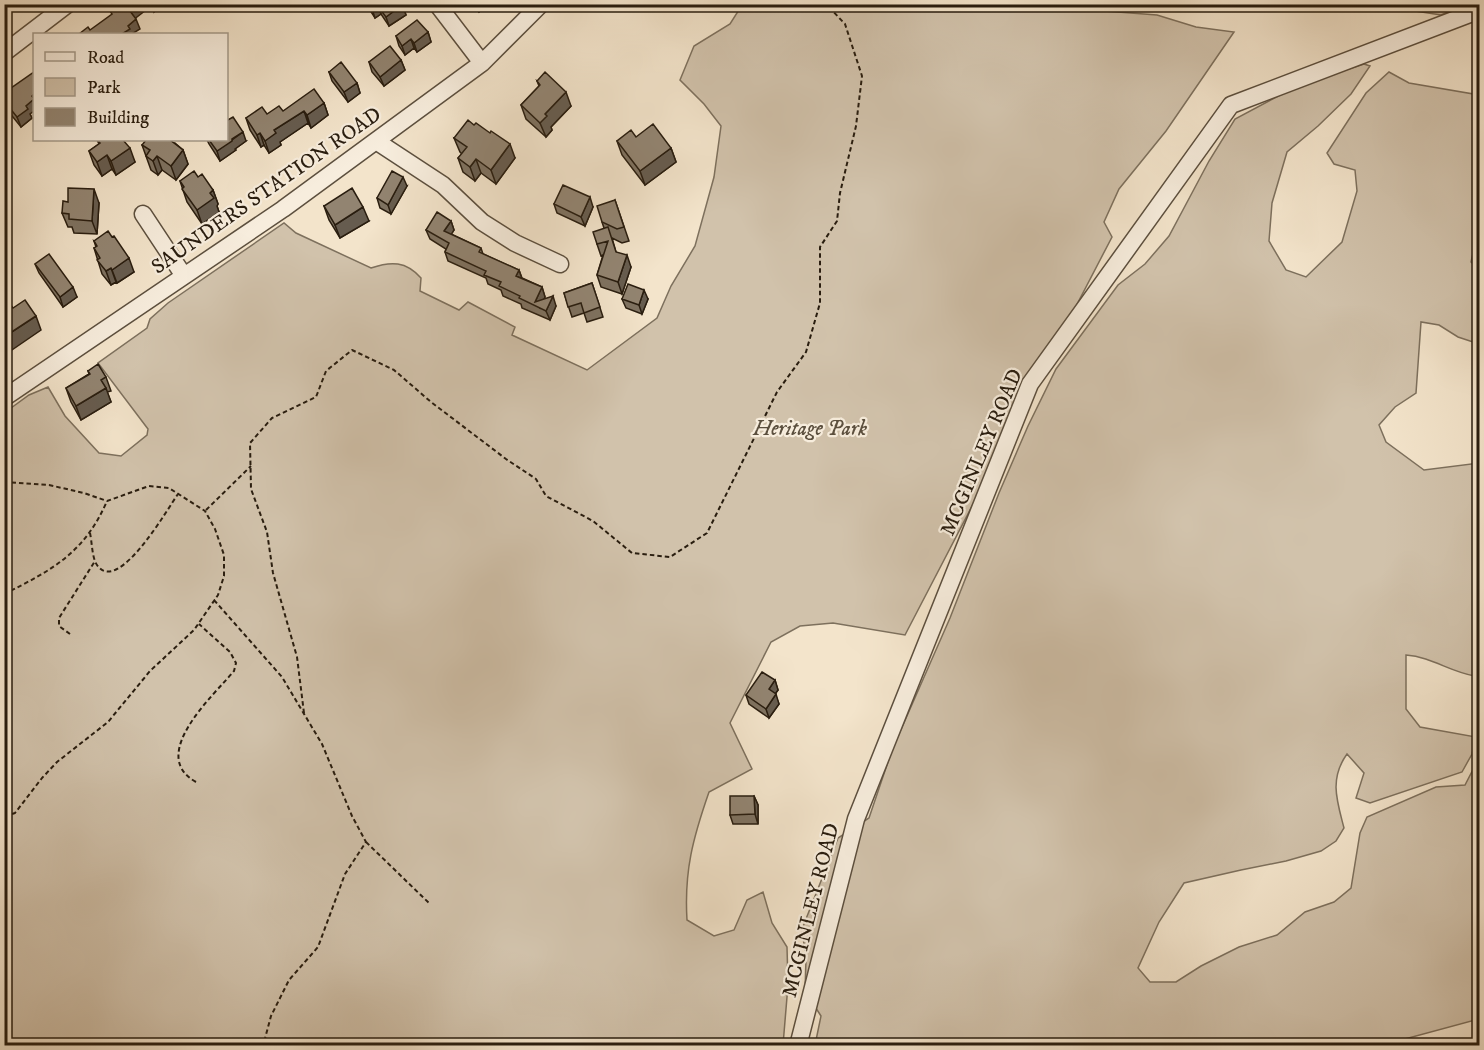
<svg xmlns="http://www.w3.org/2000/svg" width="1484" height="1050" viewBox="0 0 1484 1050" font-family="'IM FELL DW Pica',serif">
<rect width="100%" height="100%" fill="#f3e4cb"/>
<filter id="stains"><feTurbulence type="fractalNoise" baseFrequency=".00333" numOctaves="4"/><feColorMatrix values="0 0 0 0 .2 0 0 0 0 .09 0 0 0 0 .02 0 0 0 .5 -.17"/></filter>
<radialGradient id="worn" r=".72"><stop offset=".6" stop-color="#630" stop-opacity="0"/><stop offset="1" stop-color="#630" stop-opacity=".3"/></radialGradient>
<path fill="#d1c2ab" stroke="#7d705d" stroke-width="1.5" d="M 1061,4 L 1078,9 L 1157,15 L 1196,27 L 1234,32 L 1166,131 L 1119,189 L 1104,222 L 1112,237 L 905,635 L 833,623 L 800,626 L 771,642 L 730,723 L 752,769 L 709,792 C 693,838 684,871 687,920 L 714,936 L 734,930 L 747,900 L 763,892 L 772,923 L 787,947 L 788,985 L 783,1045 L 5,1046 L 5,406 L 8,404 L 11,408 L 29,395 L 48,387 L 65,416 L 99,453 L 121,456 L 147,435 L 148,429 L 98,363 L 147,328 L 150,319 L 168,303 L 284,223 L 296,233 L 371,268 C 391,261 406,261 421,278 L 420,291 L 459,310 L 468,302 L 515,327 L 512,335 L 587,370 L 657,318 L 671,286 L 695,246 L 714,177 L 721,126 L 704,104 L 680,80 L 694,46 L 730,24 L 742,5 Z
M 1335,5 L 1335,4 L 1464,5 L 1441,15 L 1389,7 L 1359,8 Z
M 1364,64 L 1370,66 L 1351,94 L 1318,126 L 1287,152 L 1272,203 L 1269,241 L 1286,270 L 1306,277 L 1342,242 L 1357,191 L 1355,170 L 1334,164 L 1327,153 L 1366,93 L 1389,72 L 1409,83 L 1479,95 L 1479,246 L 1474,249 L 1471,262 L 1479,269 L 1479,344 L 1458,337 L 1439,325 L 1421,322 L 1416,393 L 1395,407 L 1379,425 L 1386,442 L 1424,470 L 1479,463 L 1479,669 L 1475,676 C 1450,672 1432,657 1406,655 L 1406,709 L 1420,727 L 1476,737 L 1472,754 L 1462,772 L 1370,803 L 1356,798 L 1364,773 L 1347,754 C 1329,779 1337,801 1344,828 L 1336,841 L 1321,851 L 1286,861 L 1241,870 L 1184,883 L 1159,922 L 1138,968 L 1150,982 L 1176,982 L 1201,966 L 1239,947 L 1277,935 L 1305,912 L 1334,902 L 1351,888 L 1360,833 L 1367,817 L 1436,787 L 1465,785 L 1479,758 L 1479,1019 L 1379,1046 L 815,1045 L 821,1016 L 805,991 L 806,959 L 802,929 L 838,838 L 869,818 L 892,750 L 950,618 L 999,493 L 1028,426 L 1056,369 L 1118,285 L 1145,264 L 1169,236 L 1209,161 L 1235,119 L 1299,85 Z"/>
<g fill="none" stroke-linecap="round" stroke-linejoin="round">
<g stroke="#5c4f3e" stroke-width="19">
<path id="minor" d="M 437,4 L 482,63
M 4,53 L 68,4
M 376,141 L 443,185 L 482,222 L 515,243 L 560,264
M 143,214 L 184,276
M 4,398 L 283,209 L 482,63 L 541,4
M 798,1046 L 856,819 L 1030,384 L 1231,105 L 1480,10"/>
</g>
<path stroke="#291d0f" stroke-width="2" stroke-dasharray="4.5 3" stroke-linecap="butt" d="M 4,482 L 49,485 L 84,493 L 107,501 L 149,486 L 169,488 L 205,511 L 215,529 L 224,555 L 224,576 L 218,595 L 194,630 L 150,671 L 108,722 L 57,762 L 42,778 L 15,813 L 4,817
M 206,510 L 251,466
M 90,533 C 92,542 92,558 97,565 C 118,596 168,508 178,494
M 4,594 C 53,570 85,552 107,501
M 214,600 L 282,677 L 322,744 L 352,816 L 366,842 L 345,874 L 318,947 L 289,980 L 271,1016 L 263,1046
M 70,634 L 59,626 L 59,618 L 95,561
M 304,713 L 297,657 L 273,573 L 267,532 L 251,489 L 250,443 L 272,418 L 316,397 L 326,371 L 352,350 L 394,370 L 431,402 L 506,459 L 536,479 L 546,496 L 593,521 L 632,553 L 670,557 L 707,533 L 777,392 L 806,352 L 820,303 L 820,247 L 837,221 L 840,193 L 856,126 L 862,76 L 845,24 L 826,4
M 196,782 C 147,755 214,695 234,671 L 236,663 L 230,652 L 199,624
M 366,842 L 430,904"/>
<use href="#minor" stroke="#f7eddd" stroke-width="16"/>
</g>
<path fill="#7e7261" stroke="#291d0f" stroke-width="1.5" d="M 366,4 L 402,4 L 406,15 L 389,26 L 381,14 L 375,18 Z
M 470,4 L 495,4 L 490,9 L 486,5 L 479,12 Z
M 428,32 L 431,42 L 417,52 L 414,48 L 405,55 L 399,46 L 396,36 Z
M 401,60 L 405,70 L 384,86 L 372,72 L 369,62 Z
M 329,72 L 357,83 L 360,93 L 348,102 L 332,81 Z
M 537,81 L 571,106 L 551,127 L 552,130 L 546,137 L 526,119 L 521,105 L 539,86 Z
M 4,93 L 30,114 L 32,118 L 21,127 L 4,106 Z
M 324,103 L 328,115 L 311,128 L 308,123 L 280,142 L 281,145 L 269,153 L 264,145 L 261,147 L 250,130 L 246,118 Z
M 636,137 L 671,148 L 676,162 L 645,185 L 622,155 L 617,141 Z
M 454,138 L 515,158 L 496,184 L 481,173 L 475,181 L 463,172 L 458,158 L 462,154 L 460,152 Z
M 97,140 L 123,140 L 135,162 L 116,175 L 112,169 L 102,176 L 94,165 L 89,151 L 99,144 Z
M 207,140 L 209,140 L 246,141 L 235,149 L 236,150 L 220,161 L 209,144 Z
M 175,143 L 183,150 L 188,164 L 176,180 L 162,170 L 158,175 L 151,170 L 142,145 Z
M 198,177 L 213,190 L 218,204 L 217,206 L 219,212 L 202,224 L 187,202 L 180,181 Z
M 407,186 L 391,214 L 380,208 L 377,198 Z
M 615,200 L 629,241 L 622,243 L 612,238 L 616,252 L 631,267 L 622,294 L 601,287 L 597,275 L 603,255 L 601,256 L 597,244 L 604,228 L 602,222 Z
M 68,202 L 99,203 L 97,234 L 74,233 L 72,227 L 68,227 L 62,213 Z
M 554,204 L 593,207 L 585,226 L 557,213 Z
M 324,206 L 369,221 L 340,238 L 329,220 Z
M 451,221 L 454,230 L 451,234 L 481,248 L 483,254 L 519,270 L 522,278 L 542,287 L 545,297 L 544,299 L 556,306 L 550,320 L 522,308 L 521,304 L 503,296 L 501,290 L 488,284 L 486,278 L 448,261 L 445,252 L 446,249 L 430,239 L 426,230 Z
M 94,241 L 134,272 L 117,283 L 116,282 L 111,285 L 102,274 L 94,248 L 96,247 Z
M 35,264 L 77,297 L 63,307 L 39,273 Z
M 592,283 L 603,317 L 587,322 L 584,313 L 572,317 L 564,293 Z
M 622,299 L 648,299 L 642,314 L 626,308 Z
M 88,371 L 106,377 L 111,391 L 107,392 L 111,402 L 81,420 L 71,402 L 66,388 L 89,374 Z
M 775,680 L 778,690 L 775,694 L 779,704 L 769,718 L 749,704 L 746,695 Z
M 754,796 L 758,805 L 758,824 L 733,824 L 730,815 Z"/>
<path fill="#665c4f" stroke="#291d0f" stroke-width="1.5" d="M 138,4 L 150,4 L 150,7 L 133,20 L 130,11 Z
M 152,4 L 163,4 L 154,12 Z
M 476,4 L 486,4 L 486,5 L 479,12 Z
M 489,4 L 495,4 L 490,9 Z
M 377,5 L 381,14 L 375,18 L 372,9 Z
M 402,5 L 406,15 L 389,26 L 386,17 Z
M 136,19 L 140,29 L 132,34 L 122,34 L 128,26 Z
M 428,32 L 431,42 L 417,52 L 414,43 Z
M 411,39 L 414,48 L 405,55 L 402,46 Z
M 401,60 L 405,70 L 384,86 L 380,77 Z
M 357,83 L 360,93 L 348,102 L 344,92 Z
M 566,92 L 571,106 L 551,127 L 552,130 L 546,137 L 540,123 L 545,114 Z
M 34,94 L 34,111 L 30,114 L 32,118 L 21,127 L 17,117 L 32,96 Z
M 324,103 L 328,115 L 311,128 L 307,115 Z
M 304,111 L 308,123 L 280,142 L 281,145 L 269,153 L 265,141 L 274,130 Z
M 243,132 L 246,141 L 235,149 L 236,150 L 220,161 L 217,151 Z
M 260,133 L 264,145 L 261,147 L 257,135 Z
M 510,144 L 515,158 L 496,184 L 491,170 Z
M 130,148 L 135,162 L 116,175 L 111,161 Z
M 671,148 L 676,162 L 645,185 L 640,171 Z
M 183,150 L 188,164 L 176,180 L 171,166 Z
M 107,155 L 112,169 L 102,176 L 97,162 Z
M 157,156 L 162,170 L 158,175 L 153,161 Z
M 476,159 L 481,173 L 475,181 L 470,167 Z
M 403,177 L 407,186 L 391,214 L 388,205 Z
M 94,189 L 99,203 L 97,234 L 92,221 Z
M 213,190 L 218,204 L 217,206 L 219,212 L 202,224 L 197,210 L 210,193 Z
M 590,197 L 593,207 L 585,226 L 581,217 Z
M 363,207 L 369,221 L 340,238 L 335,225 Z
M 451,221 L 454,230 L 448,240 L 444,231 Z
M 627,255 L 631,267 L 622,294 L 618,282 Z
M 129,258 L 134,272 L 117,283 L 112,270 Z
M 111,268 L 116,282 L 111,285 L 106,271 Z
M 519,270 L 522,279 L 516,276 Z
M 73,287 L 77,297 L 63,307 L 60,297 Z
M 542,287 L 545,297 L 540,308 L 535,302 Z
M 644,290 L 648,299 L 642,314 L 639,305 Z
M 553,296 L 556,306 L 550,320 L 546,311 Z
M 36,316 L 41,330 L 6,354 L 4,351 L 4,337 Z
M 106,388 L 111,402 L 81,420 L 76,406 Z
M 775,680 L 778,690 L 772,698 L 769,689 Z
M 776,694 L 779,704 L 769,718 L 766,709 Z
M 754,796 L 758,805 L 758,824 L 755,814 Z"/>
<path fill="#928471" stroke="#291d0f" stroke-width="1.5" d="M 118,4 L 138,4 L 130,11 L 136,19 L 128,26 L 130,29 L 122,34 L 79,34 L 88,27 L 90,30 L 112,14 L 110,11 Z
M 369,4 L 402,4 L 402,5 L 386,17 L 377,5 L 372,9 Z
M 417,20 L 428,32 L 414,43 L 411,39 L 402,46 L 396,36 Z
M 390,46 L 401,60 L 380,77 L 369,62 Z
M 341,62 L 357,83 L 344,92 L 329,72 Z
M 34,72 L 34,94 L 32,96 L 34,99 L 26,106 L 28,109 L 17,117 L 4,101 L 4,93 Z
M 545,72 L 566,92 L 545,114 L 547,116 L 540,123 L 521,105 L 540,85 L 537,81 Z
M 314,89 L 324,103 L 307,115 L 304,111 L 274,130 L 276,133 L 265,141 L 260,133 L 257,135 L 246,118 L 262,107 L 267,114 L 279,106 L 283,111 Z
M 233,117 L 243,132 L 232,139 L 232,141 L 217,151 L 209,140 L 226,140 L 226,121 Z
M 468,120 L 474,125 L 476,123 L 490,133 L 491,131 L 510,144 L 491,170 L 476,159 L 470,167 L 458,158 L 467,147 L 454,138 Z
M 653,124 L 671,148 L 640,171 L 617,141 L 631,130 L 636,137 Z
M 98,140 L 123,140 L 130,148 L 111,161 L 107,155 L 97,162 L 89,151 L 100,143 Z
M 146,140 L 170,140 L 183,150 L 171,166 L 157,156 L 153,161 L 146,156 L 150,150 L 142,145 Z
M 194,171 L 198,177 L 202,174 L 213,190 L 210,193 L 214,198 L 197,210 L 182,189 L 184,187 L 180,181 Z
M 392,171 L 403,177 L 388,205 L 377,198 Z
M 563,185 L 590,197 L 581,217 L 554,204 Z
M 68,188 L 94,189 L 92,221 L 69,219 L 69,214 L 62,213 L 63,201 L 68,202 Z
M 352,188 L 363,207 L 335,225 L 324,206 Z
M 615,200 L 624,227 L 617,229 L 602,222 L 597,206 Z
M 437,212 L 451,221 L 444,231 L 481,248 L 479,252 L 519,270 L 516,276 L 542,287 L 535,302 L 553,296 L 546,311 L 519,298 L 520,296 L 499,286 L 501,282 L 484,275 L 486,271 L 445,252 L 449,243 L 426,230 Z
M 608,227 L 616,252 L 627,255 L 618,282 L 597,275 L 608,241 L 597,244 L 593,232 Z
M 108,231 L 112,237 L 114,236 L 129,258 L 112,270 L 111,268 L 106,271 L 97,260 L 100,258 L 94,248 L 97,246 L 94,241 Z
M 49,254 L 73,287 L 60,297 L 35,264 Z
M 592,283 L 600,307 L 584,313 L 581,303 L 568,307 L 564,293 Z
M 628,284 L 644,290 L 639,305 L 622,299 Z
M 25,300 L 36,316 L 4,337 L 4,308 L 10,304 L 13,308 Z
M 98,364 L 106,377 L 101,380 L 106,388 L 76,406 L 66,388 L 90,374 L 88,371 Z
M 762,672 L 775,680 L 769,689 L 776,694 L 766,709 L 746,695 Z
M 730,796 L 754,796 L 755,814 L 730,815 Z"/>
<g text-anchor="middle" stroke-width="4.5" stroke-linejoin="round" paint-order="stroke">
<g font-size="21" fill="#291d0f" stroke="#f7eddd">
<text transform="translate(266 190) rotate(-35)" y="7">SAUNDERS STATION ROAD</text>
<text transform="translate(981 452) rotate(-67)" y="7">MCGINLEY ROAD</text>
<text transform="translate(810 910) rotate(-76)" y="7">MCGINLEY ROAD</text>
</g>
<g font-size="21" font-style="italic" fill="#5b4f3e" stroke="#f7eddd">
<text x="810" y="435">Heritage Park</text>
</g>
</g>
<rect width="1484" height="1050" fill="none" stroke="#f3e4cb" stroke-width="24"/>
<rect x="6" y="6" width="1472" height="1038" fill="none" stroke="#291d0f" stroke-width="3"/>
<rect x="12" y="12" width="1460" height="1026" fill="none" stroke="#291d0f" stroke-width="1.5"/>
<rect x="33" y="33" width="195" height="108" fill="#f7eddd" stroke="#a59a8b" stroke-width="1.5"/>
<rect x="45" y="52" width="30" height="9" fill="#f7eddd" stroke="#a59a8b" stroke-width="1.5"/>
<text x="87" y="63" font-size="18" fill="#291d0f">Road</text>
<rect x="45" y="78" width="30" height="18" fill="#d1c2ab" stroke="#a59a8b" stroke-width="1.5"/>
<text x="87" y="93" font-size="18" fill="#291d0f">Park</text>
<rect x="45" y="108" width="30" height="18" fill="#928471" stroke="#a59a8b" stroke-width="1.5"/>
<text x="87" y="123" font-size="18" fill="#291d0f">Building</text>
<rect width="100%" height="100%" filter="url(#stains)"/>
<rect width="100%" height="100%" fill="url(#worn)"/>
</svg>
